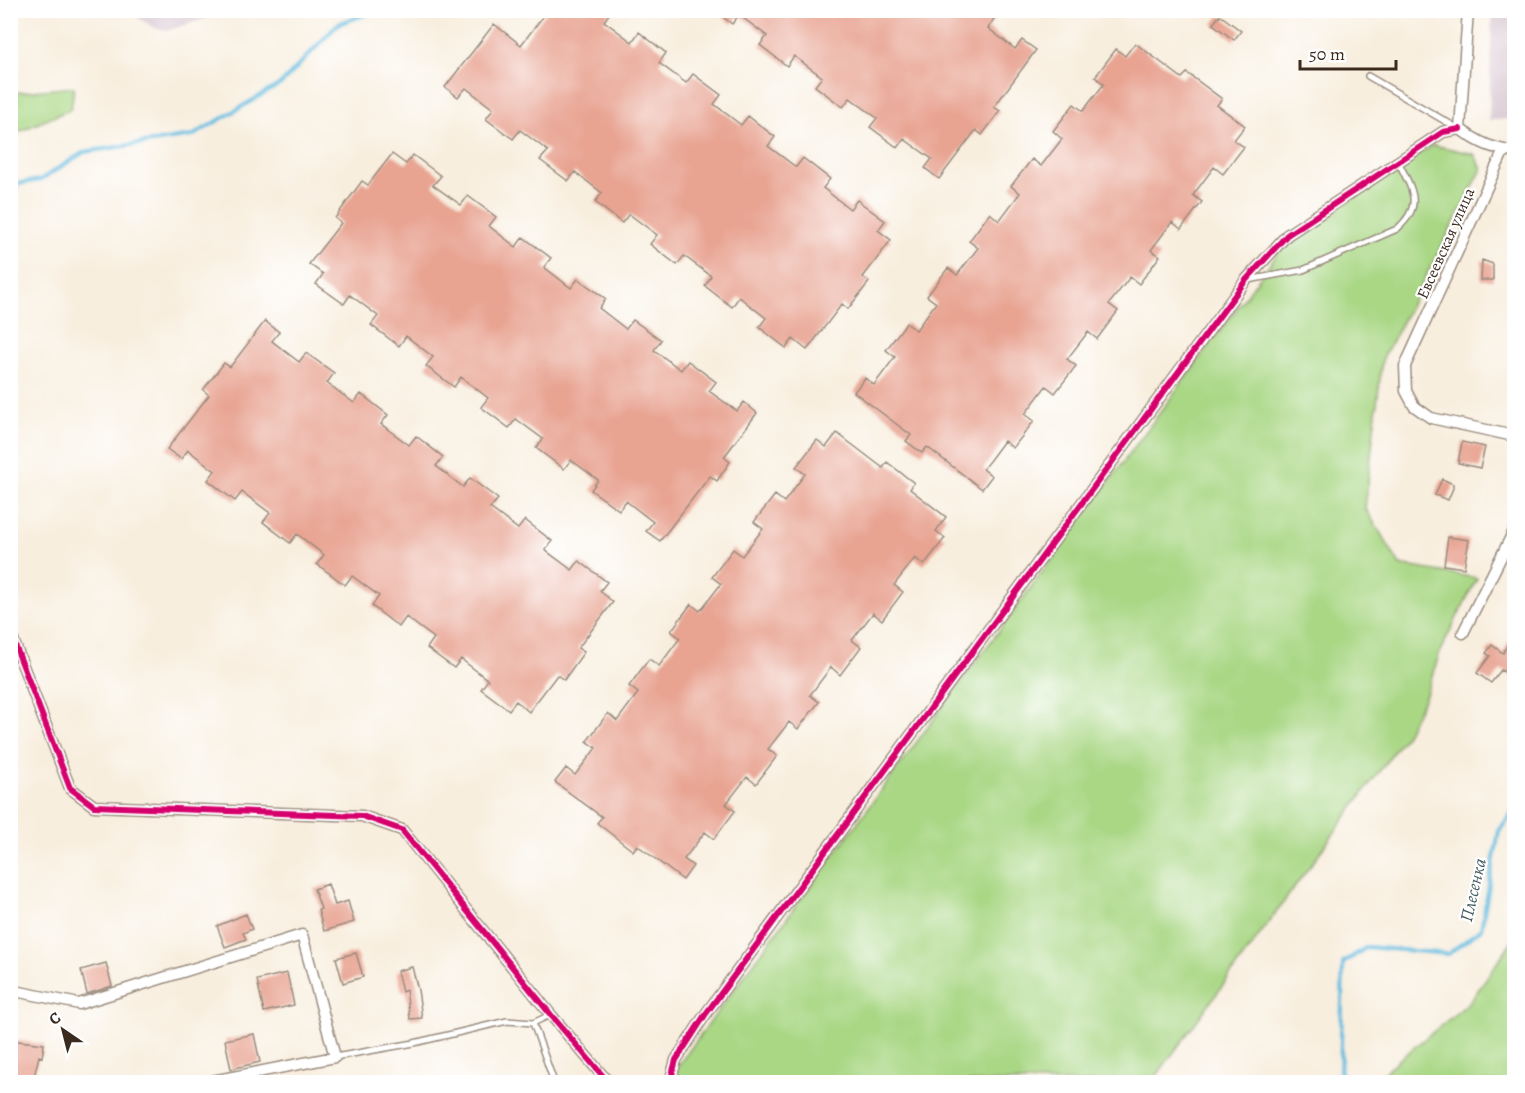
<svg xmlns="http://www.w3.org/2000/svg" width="1525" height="1093" viewBox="0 0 1525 1093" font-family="Alegreya,serif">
<rect width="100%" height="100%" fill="#fff"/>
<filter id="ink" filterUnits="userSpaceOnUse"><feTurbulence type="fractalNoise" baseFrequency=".0167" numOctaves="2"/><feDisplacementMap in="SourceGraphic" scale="12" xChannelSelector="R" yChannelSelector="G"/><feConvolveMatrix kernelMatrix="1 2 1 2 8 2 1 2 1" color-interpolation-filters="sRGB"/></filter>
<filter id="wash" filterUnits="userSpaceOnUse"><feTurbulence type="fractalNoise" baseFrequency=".008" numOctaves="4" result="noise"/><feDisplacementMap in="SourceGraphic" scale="24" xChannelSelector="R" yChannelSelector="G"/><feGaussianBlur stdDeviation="1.35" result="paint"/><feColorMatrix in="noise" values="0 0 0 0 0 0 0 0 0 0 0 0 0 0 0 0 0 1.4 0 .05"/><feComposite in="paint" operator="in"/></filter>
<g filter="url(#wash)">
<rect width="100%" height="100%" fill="#f8eede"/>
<path fill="#d1bdc9" d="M 127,11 L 229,11 L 166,31 L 155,28 Z
M 1492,11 L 1514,11 L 1514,119 L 1489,120 Z"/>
<path fill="#a9d784" stroke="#728051" stroke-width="1.5" d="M 74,87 L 71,109 L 11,135 L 11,91 L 12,93 Z
M 1433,145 L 1474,154 L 1482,169 L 1382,360 L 1365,508 L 1400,565 L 1477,578 L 1441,649 L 1425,697 L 1405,736 L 1152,1082 L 670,1082 L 671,1075 L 1285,243 Z
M 1514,938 L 1514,1082 L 1378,1082 L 1390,1067 L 1470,1002 Z"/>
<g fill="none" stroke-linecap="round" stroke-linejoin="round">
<path stroke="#61bbdf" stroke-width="4" d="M 10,189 L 16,184 L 40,180 L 84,152 L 192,136 L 282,83 L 338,24 L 378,10
M 1340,1082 L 1343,963 L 1367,947 L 1448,954 L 1481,929 L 1499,831 L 1514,810"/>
</g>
<g id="blocks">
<path fill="#e8a391" d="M 548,10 L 612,10 L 604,21 L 632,42 L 639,32 L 666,53 L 659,63 L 686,83 L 693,74 L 721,95 L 714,104 L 741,125 L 748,116 L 775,137 L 768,146 L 796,167 L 803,158 L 830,179 L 823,188 L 850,209 L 857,200 L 885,221 L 878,230 L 891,240 L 863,277 L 869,282 L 848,309 L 842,304 L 807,350 L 793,339 L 786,348 L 759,327 L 766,318 L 739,297 L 732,307 L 705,286 L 711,276 L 684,256 L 677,265 L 650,244 L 657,235 L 629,214 L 622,223 L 595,202 L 602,193 L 575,172 L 568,181 L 540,160 L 548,151 L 520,130 L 513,139 L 486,119 L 493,109 L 466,88 L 458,97 L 445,87 L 494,24 L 521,45 Z
M 714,10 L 983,10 L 994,19 L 988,28 L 1015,49 L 1022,40 L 1036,50 L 994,107 L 1000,111 L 982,135 L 976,130 L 939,179 L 925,168 L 932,159 L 904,139 L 898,148 L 870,127 L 877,118 L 850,98 L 843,107 L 815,86 L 822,77 L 794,56 L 787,66 L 760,45 L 767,36 L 739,15 L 732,24 Z
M 1220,15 L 1241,31 L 1234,40 L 1213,24 Z
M 1135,43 L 1182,78 L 1187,73 L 1222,99 L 1217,105 L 1245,126 L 1234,140 L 1244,147 L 1223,174 L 1214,167 L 1193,195 L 1202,202 L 1181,229 L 1172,222 L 1151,250 L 1160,256 L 1139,284 L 1130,277 L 1109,304 L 1118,311 L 1097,339 L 1088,332 L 1067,359 L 1076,366 L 1055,393 L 1046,386 L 1025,414 L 1034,421 L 1013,448 L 1004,441 L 983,469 L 992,476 L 982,489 L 927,447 L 922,453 L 906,441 L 911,435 L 854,392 L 865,378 L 874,385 L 895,357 L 886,350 L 906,323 L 916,330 L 936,303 L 927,296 L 948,268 L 957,275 L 978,248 L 969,241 L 990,213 L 999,221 L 1020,193 L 1011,186 L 1032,159 L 1041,166 L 1062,139 L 1053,131 L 1074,104 L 1083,111 L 1104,84 L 1095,77 L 1116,49 L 1125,56 Z
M 392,154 L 406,164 L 413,155 L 441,176 L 433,185 L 461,205 L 468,196 L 496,217 L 489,226 L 516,247 L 523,237 L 551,258 L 544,267 L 571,288 L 578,279 L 606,299 L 599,308 L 626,329 L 633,320 L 661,340 L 654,350 L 681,370 L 688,361 L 716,382 L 709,391 L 737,411 L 744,402 L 757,413 L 724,457 L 730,462 L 717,481 L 710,476 L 660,541 L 646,531 L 653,522 L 626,501 L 619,510 L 591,490 L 598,480 L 571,460 L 564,469 L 536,448 L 543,439 L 516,419 L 509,428 L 481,407 L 488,398 L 461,377 L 454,387 L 426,366 L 433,357 L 406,336 L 399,346 L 371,325 L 378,316 L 350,295 L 344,304 L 316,284 L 323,274 L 309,264 L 341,223 L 335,218 L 362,181 L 368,185 Z
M 1482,260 L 1493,264 L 1493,280 L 1481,280 Z
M 265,321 L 279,332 L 272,341 L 299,362 L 306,353 L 334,373 L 327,383 L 354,403 L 361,394 L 388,415 L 381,424 L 409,445 L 416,436 L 443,457 L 436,466 L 463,487 L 470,478 L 498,499 L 490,508 L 518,529 L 525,520 L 552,541 L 545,550 L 572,570 L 579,561 L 607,582 L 600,591 L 613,602 L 578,648 L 584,652 L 564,680 L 557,675 L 529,712 L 516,701 L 509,710 L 481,689 L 488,680 L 461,659 L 454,668 L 427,648 L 434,638 L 406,617 L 399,627 L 372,606 L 379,596 L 352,576 L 345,585 L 317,564 L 324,555 L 297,534 L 290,543 L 263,522 L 270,513 L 242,492 L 235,501 L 208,480 L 215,471 L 188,450 L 181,459 L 167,449 L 209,395 L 203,390 L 224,363 L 230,367 Z
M 837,433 L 883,468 L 887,462 L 914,483 L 910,489 L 946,517 L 936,531 L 945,538 L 924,565 L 915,558 L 894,585 L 903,592 L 882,620 L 873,613 L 852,640 L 861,647 L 840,675 L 831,667 L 810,695 L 819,702 L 798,729 L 789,722 L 768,749 L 777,756 L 756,784 L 747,777 L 726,804 L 735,811 L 714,839 L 705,832 L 684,859 L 693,866 L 683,880 L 637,845 L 633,851 L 597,823 L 602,817 L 555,782 L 566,768 L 575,775 L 596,748 L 587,741 L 608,713 L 617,721 L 638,693 L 629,686 L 649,659 L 659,666 L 680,638 L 671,631 L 691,604 L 700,611 L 721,584 L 712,577 L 733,549 L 742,556 L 763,529 L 754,522 L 775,495 L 784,502 L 805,474 L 796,467 L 817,440 L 826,447 Z
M 1462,442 L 1485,447 L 1480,468 L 1458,463 Z
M 1442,479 L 1453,484 L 1453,488 L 1448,500 L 1435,495 Z
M 1448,537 L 1469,540 L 1464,568 L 1444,565 Z
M 1515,629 L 1515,678 L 1501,670 L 1491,683 L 1477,673 L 1490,656 L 1486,653 L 1492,645 L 1503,653 Z
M 328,884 L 335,905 L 348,901 L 354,922 L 324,931 L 318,910 L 321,909 L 314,889 Z
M 246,914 L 252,929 L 243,933 L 246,939 L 225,947 L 217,926 Z
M 356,953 L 363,977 L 343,983 L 336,958 Z
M 106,963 L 112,986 L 87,994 L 81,970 Z
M 412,967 L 418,990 L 422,1018 L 410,1019 L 406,990 L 402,992 L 397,971 Z
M 287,973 L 294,1005 L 264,1012 L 257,980 Z
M 254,1034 L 260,1062 L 231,1069 L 225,1040 Z
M 10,1040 L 44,1044 L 42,1057 L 39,1056 L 34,1077 L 10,1074 Z"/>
</g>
</g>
<g filter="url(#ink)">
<use href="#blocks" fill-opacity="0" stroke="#9a8c7e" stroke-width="1.5"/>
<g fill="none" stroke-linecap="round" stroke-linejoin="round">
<g stroke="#9a8c7e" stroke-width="8">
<path id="lane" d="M 1368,76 L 1457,128
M 1248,280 L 1303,270 L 1397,229 C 1425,204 1411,189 1398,161
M 533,1023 L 550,1015
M 335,1057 L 414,1043 L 507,1021 L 533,1023 L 554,1082"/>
</g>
<g stroke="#9a8c7e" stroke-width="13">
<path id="street" d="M 1460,129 L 1468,10
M 1460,129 C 1479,143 1491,148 1514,152
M 1504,150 L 1405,366 L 1406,391 L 1414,406 L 1431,418 L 1514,436
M 10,632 L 70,788 L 94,806 L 362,816 L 402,830 L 551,1015 L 608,1082
M 1463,633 L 1514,531
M 10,990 L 79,1004 L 302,935 L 335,1057 L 207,1082
M 670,1082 L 676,1060 L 705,1015 L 1246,280 L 1287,235 L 1443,132 L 1460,129"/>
</g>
<use href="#lane" stroke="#fff" stroke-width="5"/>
<use href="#street" stroke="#fff" stroke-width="10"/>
<g stroke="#fff" stroke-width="10">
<path id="cycleway" d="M 10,632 L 70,788 L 94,806 L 362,816 L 402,830 L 551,1015 L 608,1082
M 670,1082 L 676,1060 L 705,1015 L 1246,280 L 1287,235 L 1443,132 L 1460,129"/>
</g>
<use href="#cycleway" stroke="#d6006c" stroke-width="6"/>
</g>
</g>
<g text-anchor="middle" stroke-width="4.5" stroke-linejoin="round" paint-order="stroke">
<g font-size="16" fill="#3b2a1e" stroke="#fff">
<text transform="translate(1445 243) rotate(-66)" y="6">Евсеевская улица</text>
</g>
<g font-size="18" font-style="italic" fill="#485d62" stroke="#fff">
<text transform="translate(1473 890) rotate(-77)" y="6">Плесенка</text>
</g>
</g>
<rect width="1525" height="1093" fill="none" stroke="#fff" stroke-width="36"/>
<g transform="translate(63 1030) rotate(325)" stroke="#ffffff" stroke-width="4.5" paint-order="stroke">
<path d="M0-4.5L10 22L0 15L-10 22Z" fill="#3b2a1e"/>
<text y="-9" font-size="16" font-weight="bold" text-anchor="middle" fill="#3b2a1e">С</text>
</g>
<path d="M1300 60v9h96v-9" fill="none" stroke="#3b2a1e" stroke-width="3"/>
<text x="1309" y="60" font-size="18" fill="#3b2a1e" stroke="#ffffff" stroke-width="4.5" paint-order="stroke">50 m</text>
</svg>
